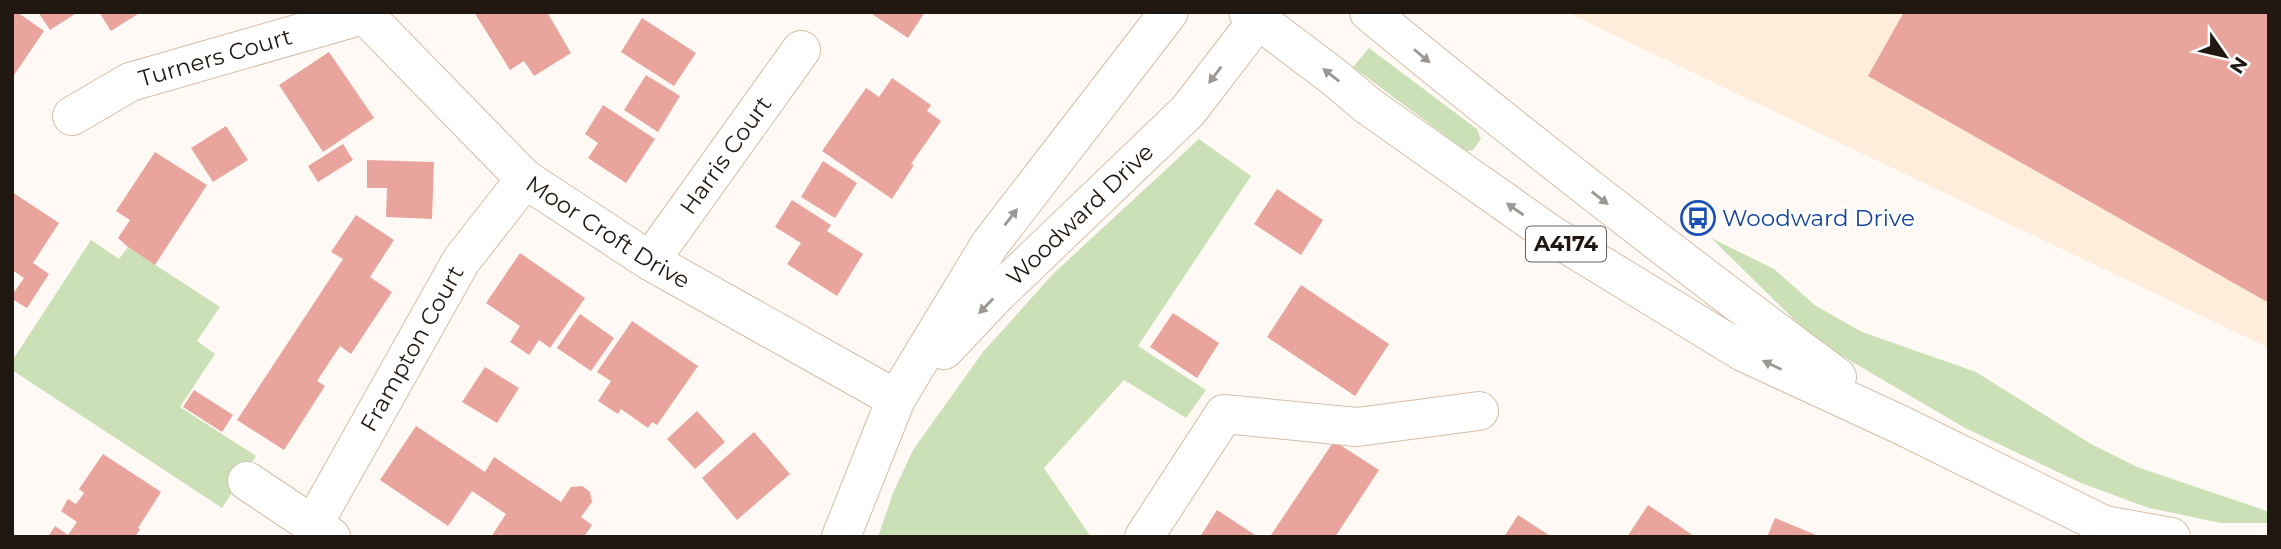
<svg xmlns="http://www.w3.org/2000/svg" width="2281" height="549" viewBox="0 0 2281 549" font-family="Montserrat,sans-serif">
<rect width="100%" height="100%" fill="#fef9f5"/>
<path fill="#feeddb" d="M 1566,12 L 2269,12 L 2269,348 Z"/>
<path fill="#cbe0b7" d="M 1369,48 L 1477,129 L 1481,139 L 1473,150 L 1466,151 L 1353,67 Z
M 1199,139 L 1251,176 L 1138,346 L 1206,390 L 1186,418 L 1124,380 L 1044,468 L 1091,537 L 878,537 L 893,493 L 913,450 L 983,352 L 1053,274 Z
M 1711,238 L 1774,269 L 1816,306 L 1862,332 L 1976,372 L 2091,444 L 2137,467 L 2264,510 L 2269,513 L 2269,523 L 2221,523 L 2149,508 L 2081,483 L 1965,428 L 1815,340 Z
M 91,240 L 119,259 L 128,247 L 220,307 L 197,341 L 215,354 L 180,407 L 256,456 L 222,508 L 12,370 L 12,361 Z"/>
<path fill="#e9a59d" d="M 12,12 L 17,12 L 44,31 L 12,78 Z
M 38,12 L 78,12 L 50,30 Z
M 99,12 L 141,12 L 111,31 Z
M 474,12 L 547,12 L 571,53 L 534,76 L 524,61 L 510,70 Z
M 869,12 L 925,12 L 908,38 Z
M 1904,12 L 2269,12 L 2269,303 L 1868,76 Z
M 642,18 L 696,53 L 674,86 L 621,52 Z
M 329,52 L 374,118 L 323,152 L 279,85 Z
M 646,75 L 680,96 L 658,132 L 624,110 Z
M 892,78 L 931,105 L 927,111 L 941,121 L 911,164 L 914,165 L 892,199 L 822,151 L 866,88 L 879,97 Z
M 603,105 L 655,139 L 626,183 L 588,158 L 598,143 L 585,134 Z
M 226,126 L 248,160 L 213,182 L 191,148 Z
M 343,144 L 353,160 L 318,182 L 308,166 Z
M 155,152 L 207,185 L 155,265 L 128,247 L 118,238 L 130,220 L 116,211 Z
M 367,160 L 434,162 L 432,219 L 386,217 L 387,188 L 367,188 Z
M 823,161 L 857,183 L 835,218 L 801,197 Z
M 1277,189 L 1323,220 L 1301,255 L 1254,224 Z
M 12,192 L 59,223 L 33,263 L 49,274 L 27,308 L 12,299 L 12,295 L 24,278 L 12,270 Z
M 792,200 L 831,225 L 827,231 L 863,254 L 837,296 L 787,264 L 801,243 L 775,227 Z
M 356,215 L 394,240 L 370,277 L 392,292 L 351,354 L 340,346 L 317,381 L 325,386 L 284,450 L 237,420 L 343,259 L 331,252 Z
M 520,253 L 585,298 L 550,348 L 539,340 L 529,355 L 510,342 L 520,326 L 486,303 Z
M 1301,285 L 1389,344 L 1355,396 L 1267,337 Z
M 1173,313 L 1219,343 L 1197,378 L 1150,347 Z
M 580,314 L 614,338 L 591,371 L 557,348 Z
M 632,321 L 698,366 L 657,425 L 652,422 L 648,428 L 621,409 L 618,414 L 598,401 L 611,381 L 597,372 Z
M 485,367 L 519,388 L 497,423 L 462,402 Z
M 194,390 L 233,415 L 222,432 L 183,407 Z
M 697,411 L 725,442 L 695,469 L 667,439 Z
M 416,426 L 485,472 L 494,457 L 561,502 L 571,487 L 582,486 L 590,492 L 592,502 L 581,517 L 592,525 L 584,537 L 491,537 L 506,514 L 472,491 L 448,526 L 380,480 Z
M 754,432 L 790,474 L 737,520 L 702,478 Z
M 1334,441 L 1379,470 L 1335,537 L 1274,537 L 1271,535 Z
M 103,454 L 161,492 L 138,528 L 140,529 L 135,537 L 48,537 L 55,526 L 68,535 L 77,522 L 61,511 L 68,499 L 76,504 L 84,493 L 79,489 Z
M 1648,505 L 1675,523 L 1695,537 L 1627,537 Z
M 1217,510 L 1258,537 L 1200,537 Z
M 1518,515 L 1552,537 L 1504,537 Z
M 1775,518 L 1821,537 L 1767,537 Z"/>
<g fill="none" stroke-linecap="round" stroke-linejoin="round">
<g stroke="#d3bfa9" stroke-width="40">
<g id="minor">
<path id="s1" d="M 362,12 L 525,179 L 650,261 L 896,399"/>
<path id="s2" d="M 72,116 L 130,82 L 363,15"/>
<path id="s3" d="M 650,261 L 801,50"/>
<path id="s4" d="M 944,350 L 996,295 L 1188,111 L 1257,21"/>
<path d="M 247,481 L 313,525"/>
<path id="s5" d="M 331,537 L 313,525 L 461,261 L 525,179"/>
<path d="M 841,537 L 896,399 L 990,244 L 1169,12"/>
<path d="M 1144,537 L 1224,414 L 1357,427 L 1479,411"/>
</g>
</g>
<g stroke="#d3bfa9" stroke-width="40">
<path id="major" d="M 1248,12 L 1334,77 L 1367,105 L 1550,234 L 1743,352 L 1901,425 L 2104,525 L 2122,537
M 1369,12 C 1522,138 1678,259 1837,377
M 2104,525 L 2171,537"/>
</g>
<use href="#minor" stroke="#fff" stroke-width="38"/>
<use href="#major" stroke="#fff" stroke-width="38"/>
</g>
<defs><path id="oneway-solid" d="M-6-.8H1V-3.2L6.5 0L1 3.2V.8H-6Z" transform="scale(1.75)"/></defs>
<g fill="#9b9793">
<use href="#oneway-solid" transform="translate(1422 56) rotate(40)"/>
<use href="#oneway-solid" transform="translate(1215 75) rotate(127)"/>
<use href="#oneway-solid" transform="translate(1331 75) rotate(-142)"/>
<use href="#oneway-solid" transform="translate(1600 198) rotate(38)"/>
<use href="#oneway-solid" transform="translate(1515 209) rotate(-145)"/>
<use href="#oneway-solid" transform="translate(1011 217) rotate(-52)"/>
<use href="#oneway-solid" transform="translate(986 306) rotate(134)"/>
<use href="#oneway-solid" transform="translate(1772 365) rotate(-155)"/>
</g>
<defs>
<g id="bus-ring" transform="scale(1.75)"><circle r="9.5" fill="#fff" stroke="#1a4fb4" stroke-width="1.5"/><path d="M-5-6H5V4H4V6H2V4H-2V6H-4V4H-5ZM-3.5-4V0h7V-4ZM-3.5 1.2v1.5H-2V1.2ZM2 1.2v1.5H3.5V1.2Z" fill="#1a4fb4"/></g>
</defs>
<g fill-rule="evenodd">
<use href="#bus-ring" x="1698" y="218"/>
</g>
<g text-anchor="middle" stroke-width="6" stroke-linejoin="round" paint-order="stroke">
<rect fill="#fff" stroke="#635d58" stroke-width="2" x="1526" y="226.5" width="80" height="35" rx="5"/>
<g font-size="21" font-weight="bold" fill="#201810">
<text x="1566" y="251">A4174</text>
</g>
<g font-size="23" fill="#201810" stroke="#fff">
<text dy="8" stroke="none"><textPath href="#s2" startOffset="156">Turners Court</textPath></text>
<text dy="8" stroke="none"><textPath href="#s3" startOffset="130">Harris Court</textPath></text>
<text dy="8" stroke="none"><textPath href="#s4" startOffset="192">Woodward Drive</textPath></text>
<text dy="8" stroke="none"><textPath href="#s1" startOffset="332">Moor Croft Drive</textPath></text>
<text dy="8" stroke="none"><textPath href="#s5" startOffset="224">Frampton Court</textPath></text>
</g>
<g font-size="23" fill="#164399" stroke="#fff" text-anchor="start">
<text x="1722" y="226">Woodward Drive</text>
</g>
</g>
<rect width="2281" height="549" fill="none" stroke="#201810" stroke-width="28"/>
<g transform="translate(2225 56) rotate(124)" stroke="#ffffff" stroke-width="5" paint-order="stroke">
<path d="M0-5L12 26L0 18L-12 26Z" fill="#201810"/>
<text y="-10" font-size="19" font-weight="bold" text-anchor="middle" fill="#201810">N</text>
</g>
</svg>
